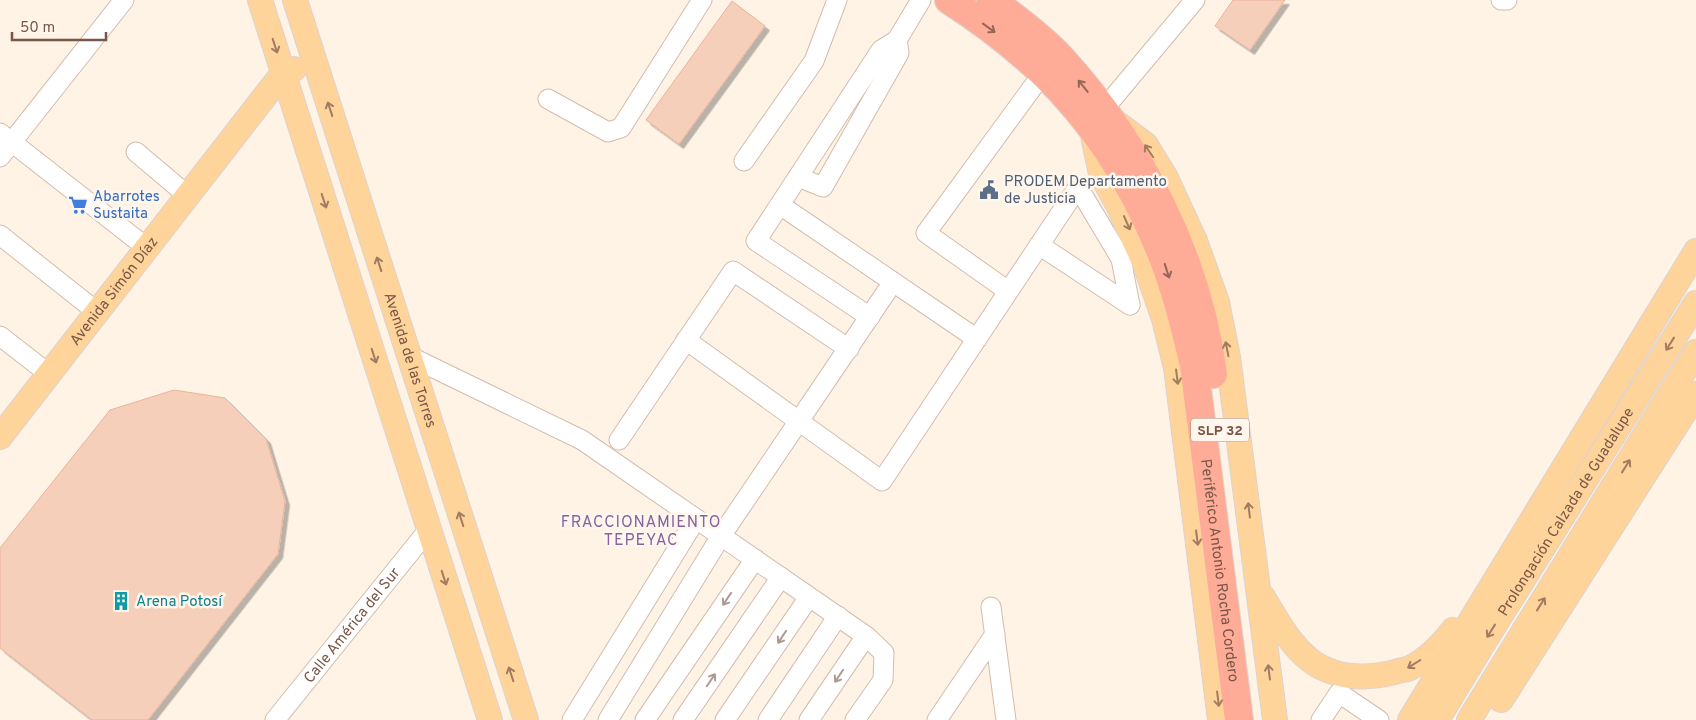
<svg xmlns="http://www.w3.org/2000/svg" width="1696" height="720" viewBox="0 0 1696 720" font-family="Overpass,sans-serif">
<defs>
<filter id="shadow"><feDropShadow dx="4.5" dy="4.5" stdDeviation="0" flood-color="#0004"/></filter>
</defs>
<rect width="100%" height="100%" fill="#fef3e5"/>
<path fill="#f6cfba" stroke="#eab399" filter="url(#shadow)" d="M 1233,0 L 1285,0 L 1250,50 L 1215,26 Z
M 732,1 L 765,26 L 679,144 L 646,120 Z
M 174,390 L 225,398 L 266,439 L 285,501 L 278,554 L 148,720 L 92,720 L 0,648 L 0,548 L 110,410 Z"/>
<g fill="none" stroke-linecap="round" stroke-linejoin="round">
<g stroke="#d4bcac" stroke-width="21">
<g id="minor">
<path d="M 1501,0 L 1507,0"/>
<path d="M 548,99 L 608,132 L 621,128 L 702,0"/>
<path d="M 1103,110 L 1195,0"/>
<path d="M 0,133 L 147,248"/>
<path d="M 136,152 L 187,195"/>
<path d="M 0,157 L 124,0"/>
<path d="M 744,161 L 814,61 L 837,0"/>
<path d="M 798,177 L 823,187 L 899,53 L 897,40"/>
<path d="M 780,205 L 977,339"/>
<path d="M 0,235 L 97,312"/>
<path d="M 1039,245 L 1130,305"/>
<path d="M 1008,291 L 926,233 L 1043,73"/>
<path d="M 870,317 L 756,241 L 881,50 L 897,40 L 921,0"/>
<path d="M 0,336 L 49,374"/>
<path d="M 686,340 L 882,481 L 1078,187 L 1121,259 L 1130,305"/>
<path d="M 409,356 L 582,440 L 866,636 L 884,653 L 883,680 L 855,720"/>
<path d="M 619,440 L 733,271 L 849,349"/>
<path d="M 991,607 L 1006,720"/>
<path id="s1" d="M 275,720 L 429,529"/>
<path d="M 572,720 L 696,519"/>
<path d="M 608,720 L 721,536 L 893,282"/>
<path d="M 645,720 L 755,559"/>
<path d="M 683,720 L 781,577"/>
<path d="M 725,720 L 809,597"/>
<path d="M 768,720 L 838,616"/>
<path d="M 809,720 L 866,636"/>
<path d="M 937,720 L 995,634"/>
<path d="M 1321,720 L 1339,693 L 1379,720"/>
</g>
</g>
<g stroke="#dcd3cf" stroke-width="26">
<g id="major">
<path d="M 260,0 L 490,720"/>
<path id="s2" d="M 295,0 L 526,720"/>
<path d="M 1114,121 L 1146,145 L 1166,178 L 1195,241 L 1217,302 L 1228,357 L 1275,720"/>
<path d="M 1092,131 L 1101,174 L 1118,205 L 1145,264 L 1164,319 L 1176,368 L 1220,720"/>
<path id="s3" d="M 0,437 L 283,73 L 294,69"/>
<path d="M 1263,597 C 1276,619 1290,645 1311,661 C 1336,679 1367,679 1395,672 C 1400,670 1406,670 1410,668 C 1427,660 1442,644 1453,630"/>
<path d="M 1501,700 L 1696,394"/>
<path d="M 1410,720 L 1696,251"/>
<path id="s4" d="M 1437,720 L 1481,647 L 1696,303"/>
<path d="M 1469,720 L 1696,352"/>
</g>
</g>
<g stroke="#dcd3cf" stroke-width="30">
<g id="highway">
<path id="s5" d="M 949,0 C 982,21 1013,45 1042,72 C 1095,122 1135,188 1162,255 C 1176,290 1185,328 1194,365 L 1239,720"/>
<path d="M 991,0 C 1016,18 1040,36 1061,58 C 1140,145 1198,257 1213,374"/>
</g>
</g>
<use href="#minor" stroke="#fff" stroke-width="19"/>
<use href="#major" stroke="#ffd49b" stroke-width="24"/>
<use href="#highway" stroke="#feac97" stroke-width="28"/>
</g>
<defs><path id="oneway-shaft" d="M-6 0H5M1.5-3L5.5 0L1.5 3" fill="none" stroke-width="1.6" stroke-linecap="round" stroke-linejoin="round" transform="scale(1.25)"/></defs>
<g stroke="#946757">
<use href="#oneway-shaft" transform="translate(989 28) rotate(36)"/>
<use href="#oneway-shaft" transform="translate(1083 86) rotate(-129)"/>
<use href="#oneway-shaft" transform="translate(1167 271) rotate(72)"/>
</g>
<g stroke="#a27c60">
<use href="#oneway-shaft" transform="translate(275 46) rotate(72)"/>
<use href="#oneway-shaft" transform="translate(330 109) rotate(-108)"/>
<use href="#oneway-shaft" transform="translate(1149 151) rotate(-124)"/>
<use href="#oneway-shaft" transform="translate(324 201) rotate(72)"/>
<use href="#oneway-shaft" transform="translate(1127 223) rotate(66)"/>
<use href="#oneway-shaft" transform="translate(379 264) rotate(-108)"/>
<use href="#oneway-shaft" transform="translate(1670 344) rotate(122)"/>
<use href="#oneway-shaft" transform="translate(1227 349) rotate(-101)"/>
<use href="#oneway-shaft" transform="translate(374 356) rotate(72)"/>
<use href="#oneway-shaft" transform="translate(1177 377) rotate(83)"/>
<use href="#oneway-shaft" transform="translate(1626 466) rotate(-58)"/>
<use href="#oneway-shaft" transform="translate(1249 510) rotate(-97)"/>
<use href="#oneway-shaft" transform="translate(461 519) rotate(-108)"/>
<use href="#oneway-shaft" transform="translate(1197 538) rotate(83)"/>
<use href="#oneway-shaft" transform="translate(444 578) rotate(72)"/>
<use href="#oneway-shaft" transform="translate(1541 604) rotate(-58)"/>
<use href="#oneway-shaft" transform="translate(1491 631) rotate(122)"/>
<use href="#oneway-shaft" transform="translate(1414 664) rotate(148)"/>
<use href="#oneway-shaft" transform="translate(1269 672) rotate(-97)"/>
<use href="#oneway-shaft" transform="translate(511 674) rotate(-108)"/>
<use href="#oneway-shaft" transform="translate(1218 699) rotate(83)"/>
</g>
<g stroke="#af9a91">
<use href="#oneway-shaft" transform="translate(727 599) rotate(124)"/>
<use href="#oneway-shaft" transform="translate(782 637) rotate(124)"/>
<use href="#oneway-shaft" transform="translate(839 676) rotate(124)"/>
<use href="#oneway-shaft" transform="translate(711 680) rotate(-56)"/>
</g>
<defs>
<g id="civic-bare" transform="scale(1.5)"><path d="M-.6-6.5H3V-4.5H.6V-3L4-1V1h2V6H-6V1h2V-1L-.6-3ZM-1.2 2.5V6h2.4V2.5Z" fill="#5c6f8a" stroke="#fff7ed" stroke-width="2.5" paint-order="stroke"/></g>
<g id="supermarket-bare" transform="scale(1.5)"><path d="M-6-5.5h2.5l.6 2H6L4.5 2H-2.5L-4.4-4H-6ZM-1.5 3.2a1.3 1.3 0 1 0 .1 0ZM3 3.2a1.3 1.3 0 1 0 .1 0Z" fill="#3f7fe0" stroke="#fff7ed" stroke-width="2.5" paint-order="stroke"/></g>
<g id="building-bare" transform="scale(1.5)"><path d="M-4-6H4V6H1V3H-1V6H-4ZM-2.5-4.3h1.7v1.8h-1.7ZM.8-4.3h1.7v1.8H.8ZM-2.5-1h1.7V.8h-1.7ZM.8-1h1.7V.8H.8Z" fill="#0f9aa8" stroke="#fff7ed" stroke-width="2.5" paint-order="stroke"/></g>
</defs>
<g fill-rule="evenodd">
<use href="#civic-bare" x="989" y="190"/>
<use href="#supermarket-bare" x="78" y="205"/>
<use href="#building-bare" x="121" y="601"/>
</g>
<g text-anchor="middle" stroke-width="5" stroke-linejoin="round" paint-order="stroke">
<rect fill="#fff7ed" stroke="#a28679" stroke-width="1" x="1191" y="418.5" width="58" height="23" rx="4"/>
<g font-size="14" font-weight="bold" fill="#7a5647">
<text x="1220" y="435">SLP 32</text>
</g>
<g font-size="15" fill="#4e5e75" stroke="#fff7ed" text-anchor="start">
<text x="1004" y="186">PRODEM Departamento<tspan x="1004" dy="17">de Justicia</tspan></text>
</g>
<g font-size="15" fill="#366cbe" stroke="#fff7ed" text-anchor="start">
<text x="93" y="201">Abarrotes<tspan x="93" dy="17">Sustaita</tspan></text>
</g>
<g font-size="15" fill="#7a5647" stroke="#fff7ed">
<text dy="5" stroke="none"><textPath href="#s3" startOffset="185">Avenida Simón Díaz</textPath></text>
<text dy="5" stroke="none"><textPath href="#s2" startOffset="378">Avenida de las Torres</textPath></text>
<text dy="5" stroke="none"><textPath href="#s4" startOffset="245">Prolongación Calzada de Guadalupe</textPath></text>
<text dy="5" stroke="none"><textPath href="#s5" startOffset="660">Periférico Antonio Rocha Cordero</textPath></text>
<text dy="5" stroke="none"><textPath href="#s1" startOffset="122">Calle América del Sur</textPath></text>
</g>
<g font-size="15" fill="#0d838f" stroke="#fff7ed" text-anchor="start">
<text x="136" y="606">Arena Potosí</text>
</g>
<g font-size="16" letter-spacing="1" fill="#86629e" stroke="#fff7ed">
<text x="641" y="527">FRACCIONAMIENTO<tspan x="641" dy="18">TEPEYAC</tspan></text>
</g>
</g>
<path d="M12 32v8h94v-8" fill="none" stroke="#7a5647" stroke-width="2.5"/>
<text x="20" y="32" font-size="15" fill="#7a5647" stroke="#fff7ed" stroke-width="4" paint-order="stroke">50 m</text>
</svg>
